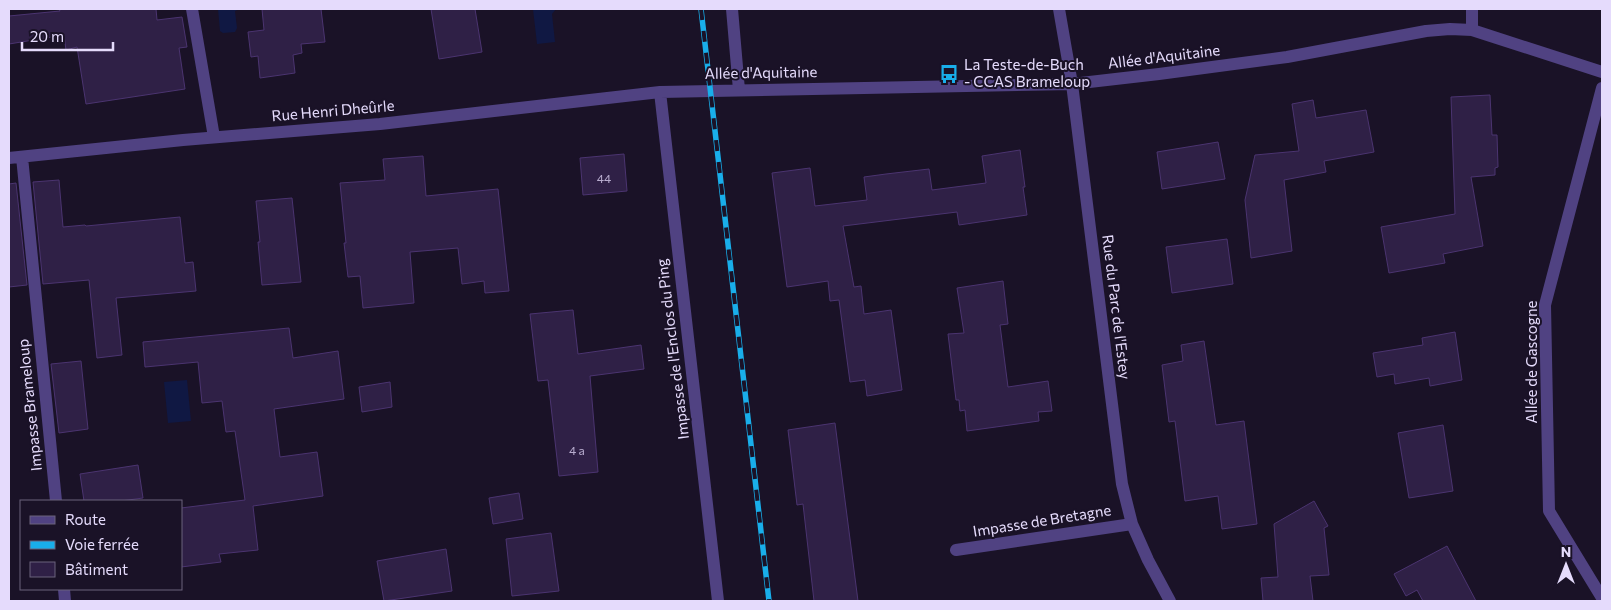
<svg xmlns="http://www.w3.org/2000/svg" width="1611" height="610" viewBox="0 0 1611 610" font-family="Commissioner,sans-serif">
<rect width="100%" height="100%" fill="#1a1227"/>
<path fill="#101843" d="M 218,9 L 240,9 L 235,11 L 237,28 L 235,32 L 223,33 L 220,31 Z
M 533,9 L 556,9 L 552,14 L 555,42 L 537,44 Z
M 187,380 L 191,421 L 168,423 L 164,382 Z"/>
<path fill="#2f2046" stroke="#4b3470" d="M 59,9 L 156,9 L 157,20 L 182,17 L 187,47 L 179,48 L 185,89 L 86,104 L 77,47 L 66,50 L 64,35 L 9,44 L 9,16 L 60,11 Z
M 262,9 L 321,9 L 325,42 L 301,44 L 302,53 L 293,55 L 295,73 L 260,78 L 258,56 L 251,57 L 248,32 L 264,30 Z
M 431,9 L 475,9 L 482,52 L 439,59 Z
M 1490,95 L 1492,135 L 1497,135 L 1498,167 L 1495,168 L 1495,175 L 1471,177 L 1483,246 L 1443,254 L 1445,263 L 1389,273 L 1381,227 L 1455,214 L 1451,97 Z
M 1313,100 L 1316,118 L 1366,110 L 1374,152 L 1324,161 L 1326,172 L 1284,180 L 1292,251 L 1251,258 L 1245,200 L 1255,155 L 1299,151 L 1292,104 Z
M 1218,142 L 1225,179 L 1162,189 L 1157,152 Z
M 1020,150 L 1025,187 L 1023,187 L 1027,215 L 959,225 L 957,212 L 843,226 L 854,287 L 861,286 L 864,314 L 891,310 L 902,390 L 867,396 L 865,380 L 850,382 L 839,300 L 830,301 L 828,281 L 787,287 L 772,173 L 810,168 L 815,206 L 867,200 L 864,177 L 886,174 L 929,169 L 932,190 L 986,183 L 982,156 Z
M 624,154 L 627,191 L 583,195 L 580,158 Z
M 423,156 L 426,196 L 498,189 L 509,291 L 485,293 L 484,281 L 462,284 L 458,248 L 410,252 L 414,303 L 363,308 L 360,276 L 348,277 L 344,243 L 346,243 L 340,183 L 385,180 L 383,159 Z
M 59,180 L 63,227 L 85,225 L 86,226 L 180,217 L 185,263 L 193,262 L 196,291 L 116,298 L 122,355 L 97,358 L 89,280 L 43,284 L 33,182 Z
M 16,183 L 27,285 L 9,287 L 9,184 Z
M 292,198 L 301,282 L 262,285 L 258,242 L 260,242 L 256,201 Z
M 1227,239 L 1233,284 L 1172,293 L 1166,247 Z
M 1003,281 L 1008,324 L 1000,325 L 1008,387 L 1048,381 L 1052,411 L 1038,412 L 1039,421 L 967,431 L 965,410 L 960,411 L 959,400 L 956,400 L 948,334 L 964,333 L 957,288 Z
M 573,310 L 578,354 L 641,345 L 644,369 L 590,376 L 598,472 L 559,476 L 548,380 L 538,381 L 530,314 Z
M 289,328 L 293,358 L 338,351 L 344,399 L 274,409 L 280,457 L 317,452 L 323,496 L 253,506 L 258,550 L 219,554 L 221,562 L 181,567 L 181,508 L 245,500 L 235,431 L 226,432 L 222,401 L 202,403 L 198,362 L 145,367 L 143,342 Z
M 1455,332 L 1462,380 L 1430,386 L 1429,378 L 1395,384 L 1394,374 L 1377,377 L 1373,353 L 1423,345 L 1422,338 Z
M 1204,341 L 1216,425 L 1244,421 L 1257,524 L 1222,529 L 1218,496 L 1185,501 L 1175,421 L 1169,422 L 1162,365 L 1183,361 L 1181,345 Z
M 81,361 L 88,429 L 59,433 L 51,364 Z
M 390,382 L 392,407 L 362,412 L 359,387 Z
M 835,423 L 850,539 L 858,601 L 814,601 L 803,504 L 797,505 L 788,430 Z
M 1443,425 L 1453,491 L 1409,498 L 1398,433 Z
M 138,465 L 143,498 L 121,501 L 84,501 L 80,474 Z
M 519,493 L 523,519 L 493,524 L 489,498 Z
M 1314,501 L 1328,526 L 1324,528 L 1329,575 L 1310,576 L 1313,601 L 1263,601 L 1261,578 L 1278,577 L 1274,524 Z
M 551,533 L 559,591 L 512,596 L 506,539 Z
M 1447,546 L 1476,601 L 1423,601 L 1417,590 L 1406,596 L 1394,574 Z
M 446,549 L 452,591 L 384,601 L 377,561 Z"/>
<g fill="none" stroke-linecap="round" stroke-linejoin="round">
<path stroke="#504282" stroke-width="12" d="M 192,9 L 214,137
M 732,9 L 739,90
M 1059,9 L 1072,84 L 1122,484 L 1132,524 L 1148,560 L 1170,601
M 1472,9 L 1472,30
M 1602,88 L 1545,305 L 1549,511 L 1602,598
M 660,92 L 718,601
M 22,157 L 56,501
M 9,158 L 183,140 L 380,124 L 660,92 L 1072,84 L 1159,74 L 1287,57 L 1426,31 L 1450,29 L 1472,30 L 1602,72
M 956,550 L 1132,524
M 64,589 L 65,601"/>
<g stroke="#19aeea" stroke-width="5.5">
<path id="rail" d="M 701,9 L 769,601"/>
</g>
<use href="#rail" stroke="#1a1227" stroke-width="4" stroke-dasharray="11" stroke-linecap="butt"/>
</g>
<defs>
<g id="bus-bare" transform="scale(1.5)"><path d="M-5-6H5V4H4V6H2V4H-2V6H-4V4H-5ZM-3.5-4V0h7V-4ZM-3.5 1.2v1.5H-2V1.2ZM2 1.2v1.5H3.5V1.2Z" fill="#19aeea" stroke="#1a1227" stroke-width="2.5" paint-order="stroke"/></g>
</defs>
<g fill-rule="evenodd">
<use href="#bus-bare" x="949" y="74"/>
</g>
<g text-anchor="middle" stroke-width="4" stroke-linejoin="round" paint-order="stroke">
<g font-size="12" fill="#b8acce">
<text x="604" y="183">44</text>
<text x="577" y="455">4 a</text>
</g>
<g font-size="15" fill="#e5dbfc" stroke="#1a1227">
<text transform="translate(1164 57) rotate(-7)" y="5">Allée d'Aquitaine</text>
<text transform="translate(761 73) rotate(-1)" y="5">Allée d'Aquitaine</text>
<text transform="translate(333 111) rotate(-5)" y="5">Rue Henri Dheûrle</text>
<text transform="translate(1116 307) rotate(83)" y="5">Rue du Parc de l'Estey</text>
<text transform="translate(673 349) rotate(-97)" y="5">Impasse de l'Enclos du Ping</text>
<text transform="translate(1532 362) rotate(-90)" y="5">Allée de Gascogne</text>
<text transform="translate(30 405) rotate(-96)" y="5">Impasse Brameloup</text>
<text transform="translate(1042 521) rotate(-9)" y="5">Impasse de Bretagne</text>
</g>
<g font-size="15" fill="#e5dbfc" stroke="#1a1227" text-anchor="start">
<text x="964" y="70">La Teste-de-Buch<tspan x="964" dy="17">- CCAS Brameloup</tspan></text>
</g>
</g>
<rect width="1611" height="610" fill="none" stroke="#e5dbfc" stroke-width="20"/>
<rect x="20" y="500" width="162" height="90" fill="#1a1227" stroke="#6b627c"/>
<rect x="30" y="516" width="25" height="8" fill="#504282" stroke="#6b627c"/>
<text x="65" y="525" font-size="15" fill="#e5dbfc">Route</text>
<rect x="30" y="541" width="25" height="8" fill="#19aeea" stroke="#6b627c"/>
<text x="65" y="550" font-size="15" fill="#e5dbfc">Voie ferrée</text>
<rect x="30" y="562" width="25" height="15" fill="#2f2046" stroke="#6b627c"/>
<text x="65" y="575" font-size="15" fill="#e5dbfc">Bâtiment</text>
<g transform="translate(1566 565)" stroke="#1a1227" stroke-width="4" paint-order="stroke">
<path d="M0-4L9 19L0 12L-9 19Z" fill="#e5dbfc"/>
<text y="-8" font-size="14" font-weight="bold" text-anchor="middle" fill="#e5dbfc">N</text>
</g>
<path d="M22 42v8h91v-8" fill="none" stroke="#e5dbfc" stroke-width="2.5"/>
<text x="30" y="42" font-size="15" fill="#e5dbfc" stroke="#1a1227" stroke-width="4" paint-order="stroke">20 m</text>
</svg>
